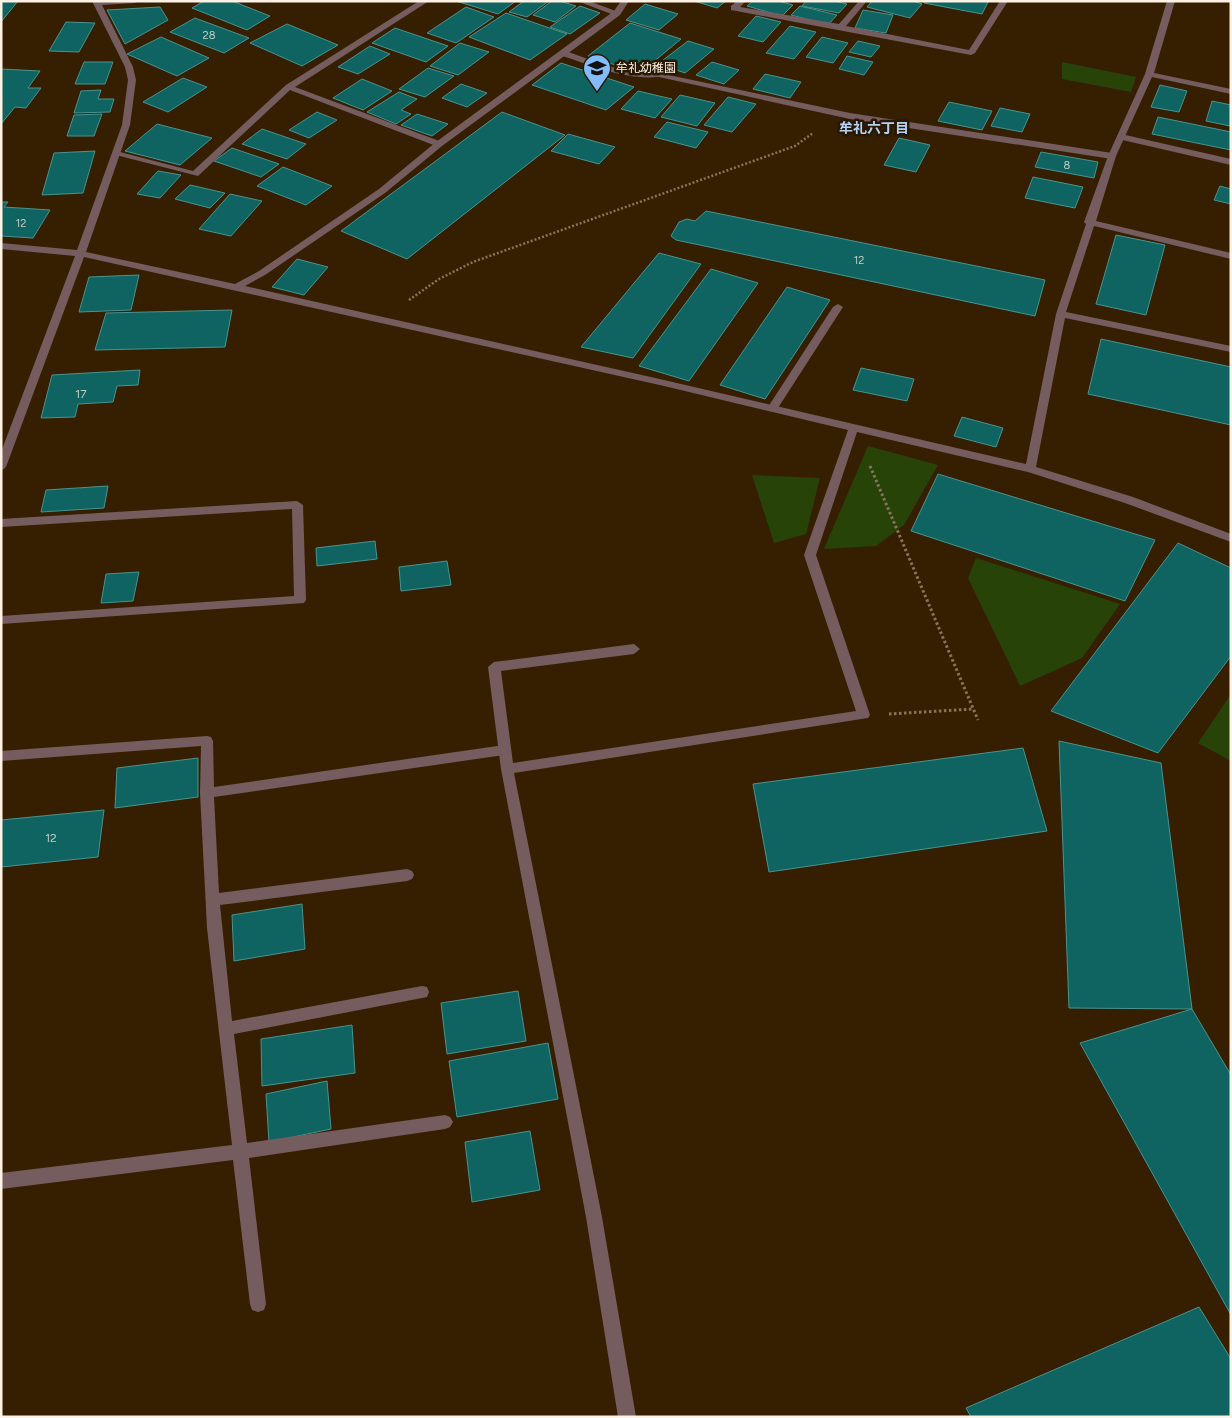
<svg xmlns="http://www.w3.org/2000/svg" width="1232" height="1418" viewBox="0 0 1232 1418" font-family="Figtree,'Noto Sans JP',sans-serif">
<rect width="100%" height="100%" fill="#361f00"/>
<path fill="#274308" d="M 1062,62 L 1136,77 L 1131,92 L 1062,79 Z
M 868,446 L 938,465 L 904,525 L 876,546 L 824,549 Z
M 752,475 L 820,478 L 806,534 L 774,543 Z
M 976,558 L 1120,604 L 1082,658 L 1020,686 L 968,578 Z
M 1231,694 L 1231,761 L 1198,743 Z"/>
<path fill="#0f6361" stroke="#499390" d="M 1,1 L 18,1 L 1,22 Z
M 204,1 L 232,1 L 270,16 L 247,30 L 192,8 Z
M 456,1 L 516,1 L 498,14 Z
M 524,1 L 549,1 L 527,17 L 509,12 Z
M 552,1 L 560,1 L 576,6 L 555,22 L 533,15 Z
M 694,1 L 726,1 L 717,8 Z
M 753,1 L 778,1 L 793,5 L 782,16 L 747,6 Z
M 806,1 L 835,1 L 847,4 L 839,13 L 802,6 Z
M 872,1 L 913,1 L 922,4 L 910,18 L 867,7 Z
M 925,1 L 987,1 L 988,2 L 982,14 L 924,3 Z
M 645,4 L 678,14 L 659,30 L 626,20 Z
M 580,6 L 600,13 L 570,34 L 550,27 Z
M 800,6 L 837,15 L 828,25 L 791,15 Z
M 160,7 L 168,20 L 125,44 L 107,10 Z
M 466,7 L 494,17 L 456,43 L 427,33 Z
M 863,10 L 893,15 L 886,33 L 855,28 Z
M 506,13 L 567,34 L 530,60 L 469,37 Z
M 756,16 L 781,22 L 763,42 L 738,36 Z
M 195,18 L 249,38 L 224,53 L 170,32 Z
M 66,22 L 95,23 L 79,52 L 49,51 Z
M 630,23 L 681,39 L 640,73 L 588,56 Z
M 287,24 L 338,45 L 302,66 L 250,43 Z
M 790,26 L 816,32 L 794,59 L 766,53 Z
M 395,28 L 448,46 L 426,62 L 372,43 Z
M 161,37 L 209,58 L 177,76 L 127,54 Z
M 822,37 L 848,43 L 833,63 L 806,57 Z
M 688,41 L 714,49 L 685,73 L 658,64 Z
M 858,41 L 880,46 L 871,57 L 849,52 Z
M 460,43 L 489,52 L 458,75 L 430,66 Z
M 370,46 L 390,54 L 358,74 L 338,67 Z
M 847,56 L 873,62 L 864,75 L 839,69 Z
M 84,62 L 113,62 L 105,84 L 75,84 Z
M 712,62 L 739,70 L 724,84 L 696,75 Z
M 561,63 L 634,87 L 606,110 L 532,85 Z
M 428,68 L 454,76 L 425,97 L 399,89 Z
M 1,69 L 40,71 L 28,88 L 41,88 L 26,108 L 15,107 L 1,124 Z
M 765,74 L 801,82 L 790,98 L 753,89 Z
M 183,78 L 207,87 L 168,112 L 143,102 Z
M 362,79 L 392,91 L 363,110 L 333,98 Z
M 461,84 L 487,93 L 467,107 L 442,98 Z
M 1160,85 L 1187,91 L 1179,112 L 1151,107 Z
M 101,90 L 98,99 L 114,99 L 110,112 L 74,113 L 81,91 Z
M 638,91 L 672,99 L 655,118 L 621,109 Z
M 399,92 L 417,99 L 401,110 L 411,114 L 396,124 L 367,112 Z
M 680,95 L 715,103 L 697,126 L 661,117 Z
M 728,97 L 756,104 L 732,132 L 704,125 Z
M 1212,101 L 1231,105 L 1230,126 L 1206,121 Z
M 949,102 L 992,111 L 982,130 L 938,121 Z
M 1000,108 L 1030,114 L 1022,132 L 991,126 Z
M 317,112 L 337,120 L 309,138 L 289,130 Z
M 502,112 L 565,135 L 407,259 L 341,231 Z
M 102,114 L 94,136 L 67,136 L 74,115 Z
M 417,114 L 448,124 L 432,136 L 401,125 Z
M 1158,117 L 1231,132 L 1231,150 L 1152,134 Z
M 667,122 L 708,132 L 696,148 L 654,137 Z
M 157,124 L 212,138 L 180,165 L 125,151 Z
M 262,129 L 306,144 L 287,159 L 242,144 Z
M 568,134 L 615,147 L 599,164 L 551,151 Z
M 899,138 L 930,145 L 916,172 L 884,165 Z
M 232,148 L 279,164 L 261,177 L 214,161 Z
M 95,151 L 83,193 L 42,195 L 54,153 Z
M 1041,152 L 1098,162 L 1094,178 L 1035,167 Z
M 283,167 L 332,186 L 306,205 L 257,186 Z
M 158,171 L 181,175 L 160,198 L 137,194 Z
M 1033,177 L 1083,187 L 1075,208 L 1025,198 Z
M 190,185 L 225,193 L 210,208 L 175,199 Z
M 1220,186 L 1231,189 L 1231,204 L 1214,200 Z
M 230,194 L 262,201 L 231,236 L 199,229 Z
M 1,202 L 8,202 L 4,207 L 50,210 L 33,238 L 1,236 Z
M 706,211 L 1045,280 L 1035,316 L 676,240 L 671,236 L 679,222 L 687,219 L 695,221 Z
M 1116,235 L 1165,245 L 1146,315 L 1096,304 Z
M 659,253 L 701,264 L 633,358 L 581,347 Z
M 297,259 L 328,267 L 304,295 L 272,287 Z
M 711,269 L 758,283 L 689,381 L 639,366 Z
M 139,275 L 131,310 L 79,312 L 89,277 Z
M 787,287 L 830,300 L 765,399 L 720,385 Z
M 232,310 L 225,347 L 95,350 L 106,313 Z
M 1101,339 L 1231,367 L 1231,425 L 1088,394 Z
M 861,368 L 914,379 L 907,401 L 853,390 Z
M 140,370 L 138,385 L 117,386 L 113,402 L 78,404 L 75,417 L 41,418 L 52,375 Z
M 962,417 L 1003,428 L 996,447 L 954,436 Z
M 938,474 L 1155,540 L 1125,601 L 911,531 Z
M 108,486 L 104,508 L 41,512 L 46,490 Z
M 375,541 L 377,559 L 317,566 L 316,548 Z
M 1178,543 L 1231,568 L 1231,656 L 1158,753 L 1051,711 Z
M 447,561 L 451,585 L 401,591 L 399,567 Z
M 139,572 L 133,601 L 101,603 L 106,574 Z
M 1059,741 L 1161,763 L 1192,1009 L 1069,1008 Z
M 1023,748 L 1047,831 L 769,872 L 753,784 Z
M 198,758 L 198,797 L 115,808 L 117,768 Z
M 104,810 L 98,857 L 1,867 L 1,820 Z
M 302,904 L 305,949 L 234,961 L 232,915 Z
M 518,991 L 526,1041 L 447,1054 L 441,1003 Z
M 1192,1009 L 1231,1075 L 1231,1315 L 1080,1043 Z
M 352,1025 L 355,1073 L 262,1086 L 261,1039 Z
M 548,1043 L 558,1099 L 457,1117 L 449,1061 Z
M 327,1081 L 331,1129 L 269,1142 L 266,1094 Z
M 530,1131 L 540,1190 L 472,1202 L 465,1142 Z
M 1199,1307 L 1231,1359 L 1231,1417 L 971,1417 L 966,1408 Z"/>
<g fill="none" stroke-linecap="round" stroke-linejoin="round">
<path stroke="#87745c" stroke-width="2.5" stroke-dasharray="2 2" stroke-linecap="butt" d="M 409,300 L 439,279 L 473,262 L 795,146 L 813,133"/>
<path stroke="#87745c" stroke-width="3" stroke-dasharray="2.5 2.5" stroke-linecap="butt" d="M 870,466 L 978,720
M 889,714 L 973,709"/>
<path fill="#755c5e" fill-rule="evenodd" d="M 419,1 L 429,1 L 295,87 L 442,142 L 442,146 L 436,146 L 290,90 L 198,176 L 112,154 L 116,151 L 193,171 L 286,85 Z
M 577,1 L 589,1 L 621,13 L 614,15 Z
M 737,1 L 746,1 L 740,7 L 839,24 L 859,1 L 867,1 L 846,26 L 969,50 L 1000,1 L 1008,1 L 975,53 L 971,55 L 731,10 L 731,6 Z
M 560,51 L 566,51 C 597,62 626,75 659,73 L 850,113 L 1112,153 L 1116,156 L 1112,159 L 850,119 L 659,77 C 624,80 593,66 560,55 Z
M 1121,134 L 1231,159 L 1231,165 L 1118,139 L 1117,137 Z
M 838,304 L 843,307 L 776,411 L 768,411 L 768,407 L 833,307 Z
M 297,501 L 303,505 L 306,600 L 304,603 L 1,624 L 1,616 L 294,596 L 292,509 L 1,527 L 1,519 Z
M 207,736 L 211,737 L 213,741 L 214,787 L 504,745 L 509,746 L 510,750 L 509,754 L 504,755 L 214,797 L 219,893 L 407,869 L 412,871 L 414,875 L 412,879 L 407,881 L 220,905 L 232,1021 L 422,986 L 427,987 L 429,992 L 427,997 L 422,998 L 234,1034 L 247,1143 L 445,1115 L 450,1117 L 453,1122 L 450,1127 L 445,1129 L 249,1158 L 266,1304 L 264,1310 L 258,1312 L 252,1310 L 250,1304 L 233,1160 L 1,1189 L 1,1173 L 232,1145 L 207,928 L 200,793 L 201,746 L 1,761 L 1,751 Z"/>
<path fill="#755c5e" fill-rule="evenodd" d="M 92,1 L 139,1 L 135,3 L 102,5 L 133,67 L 136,80 L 130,125 L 86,252 L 235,284 L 259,271 L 379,189 L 436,142 L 614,11 L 621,1 L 629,1 L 620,15 L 442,146 L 385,193 L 265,275 L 245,286 L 664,380 L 1026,464 L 1056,314 L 1086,224 L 1084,222 L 1108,156 L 1145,74 L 1167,1 L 1175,1 L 1154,73 L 1231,89 L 1231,94 L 1152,77 L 1116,156 L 1096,221 L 1231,253 L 1231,259 L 1094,226 L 1066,312 L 1231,346 L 1231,352 L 1065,318 L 1036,467 L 1133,497 L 1231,534 L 1231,542 L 1125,503 L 1028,472 L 857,432 L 816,555 L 870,715 L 868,718 L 514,773 L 602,1217 L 636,1417 L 618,1417 L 586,1217 L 501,769 L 488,667 L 494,662 L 634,644 L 640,649 L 634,654 L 501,671 L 513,763 L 856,711 L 804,555 L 848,430 L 664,386 L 84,257 L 6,467 L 1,471 L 1,452 L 75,256 L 1,249 L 1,243 L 77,250 L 122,125 L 128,80 L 125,67 Z"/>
</g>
<defs>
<g id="school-pin" transform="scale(1.4375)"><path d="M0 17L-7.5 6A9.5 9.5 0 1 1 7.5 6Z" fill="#84bcfb" stroke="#281702"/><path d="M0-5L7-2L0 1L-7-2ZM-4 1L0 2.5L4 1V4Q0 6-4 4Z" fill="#111"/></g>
</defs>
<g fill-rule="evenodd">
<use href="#school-pin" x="597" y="68"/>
</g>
<g text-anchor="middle" stroke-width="5" stroke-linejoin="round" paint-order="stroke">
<g font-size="11" fill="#c2cec3">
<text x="209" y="39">28</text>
<text x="1067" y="169">8</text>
<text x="21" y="227">12</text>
<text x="859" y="264">12</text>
</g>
<g font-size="12" fill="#fef2e4" stroke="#281702" text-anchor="start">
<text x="616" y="72">牟礼幼稚園</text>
</g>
<g font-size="12" fill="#c2cec3">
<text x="81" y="398">17</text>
<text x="51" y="842">12</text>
</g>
<g font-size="14" font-weight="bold" fill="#b2d1f5" stroke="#281702">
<text x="874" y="133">牟礼六丁目</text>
</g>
</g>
<rect width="1232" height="1418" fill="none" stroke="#fef2e4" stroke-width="5"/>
</svg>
